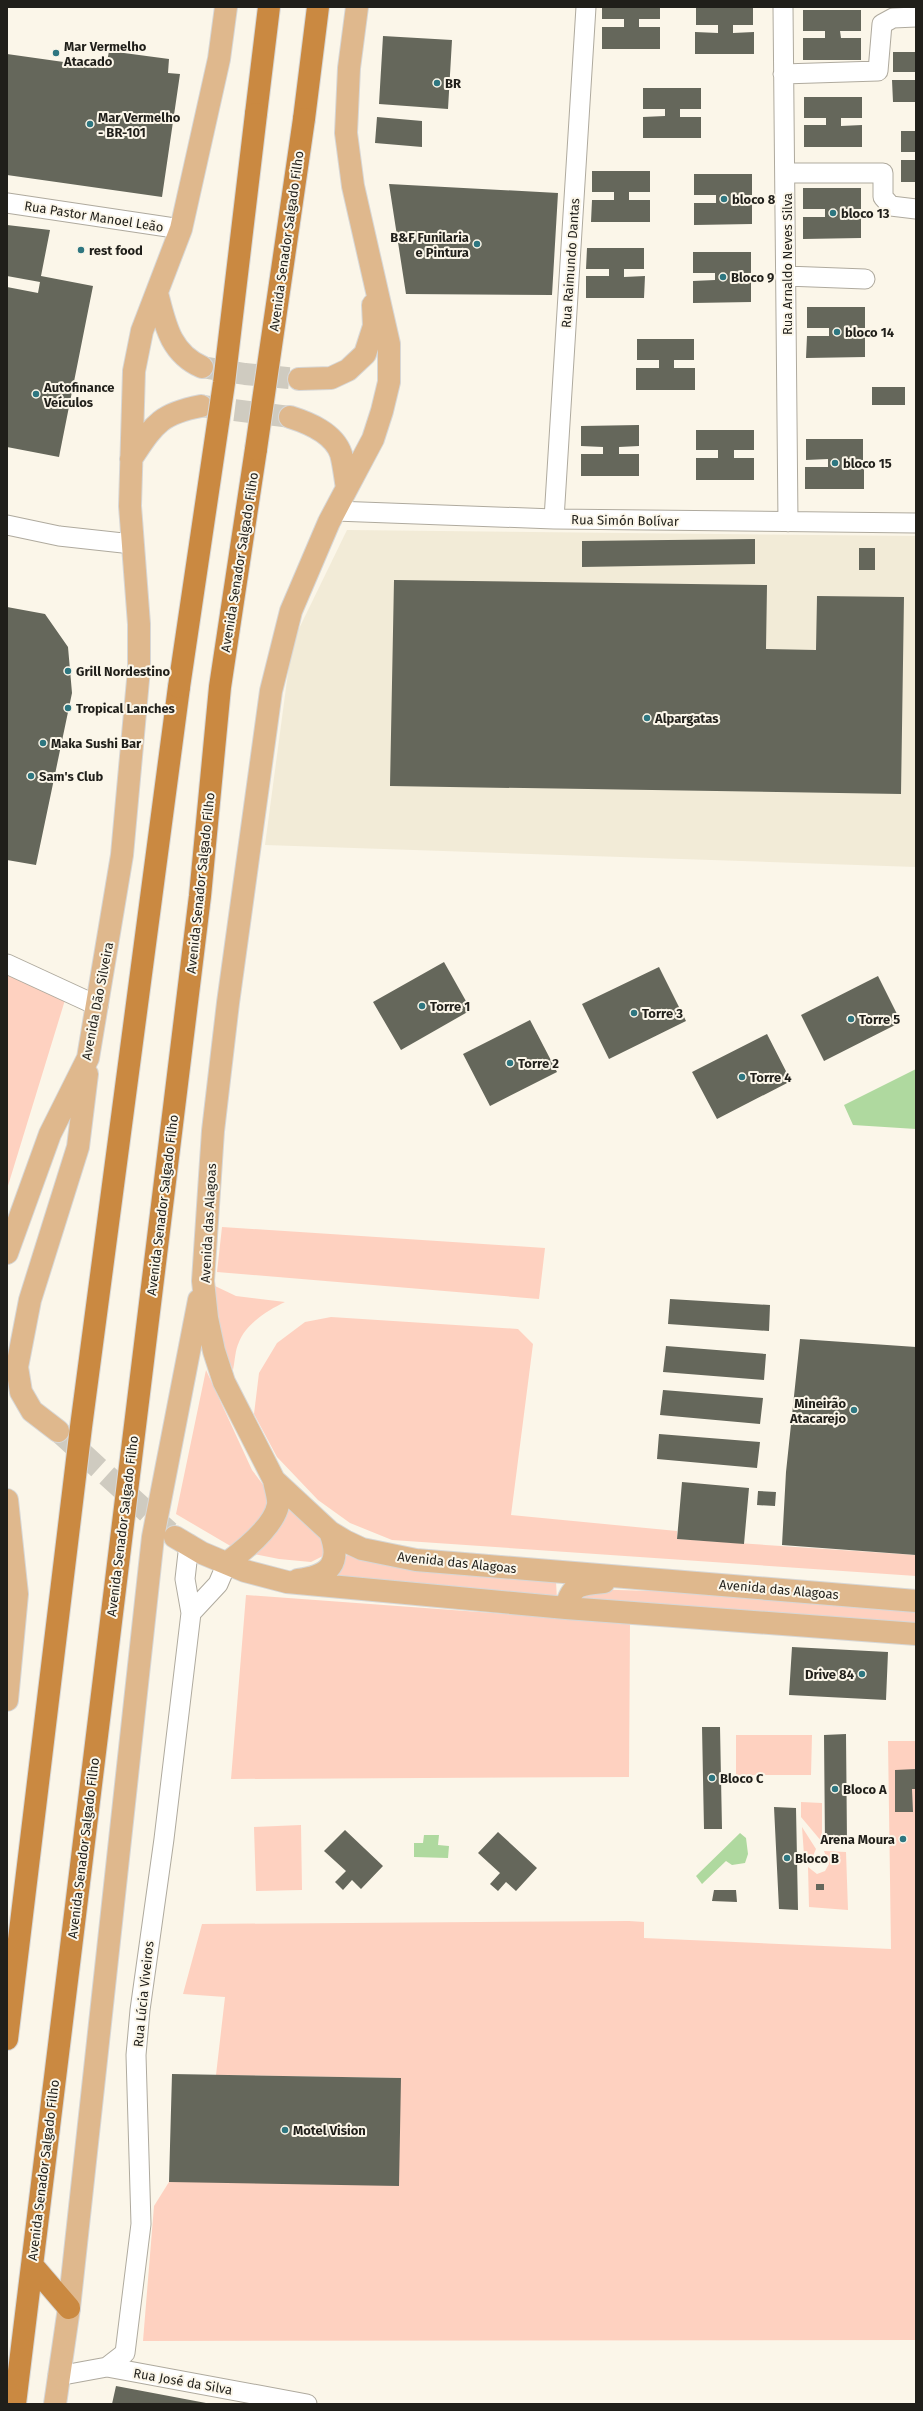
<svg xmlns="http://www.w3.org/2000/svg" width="923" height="2411" viewBox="0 0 923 2411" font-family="'Fira Sans',sans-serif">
<rect width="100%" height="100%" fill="#fbf6e9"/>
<path fill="#f2ebd7" d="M 347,530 L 916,536 L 916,867 L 265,845 L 292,643 Z"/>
<path fill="#fed1c0" d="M 7,975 L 65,1000 L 7,1189 Z
M 222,1227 L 545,1248 L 539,1299 L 217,1272 Z
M 215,1286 L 236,1296 L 285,1302 C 268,1310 246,1324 239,1342 C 235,1350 235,1361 233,1370 L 219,1338 Z
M 331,1317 L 518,1329 L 533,1344 L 511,1515 L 677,1531 L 677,1539 L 916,1555 L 916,1576 L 392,1540 L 350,1523 L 318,1500 L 277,1457 L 254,1414 L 259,1373 L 277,1343 L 305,1322 Z
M 206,1370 L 252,1470 L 267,1490 L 327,1544 L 327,1554 L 311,1562 L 279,1559 L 239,1551 L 176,1514 Z
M 348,1553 L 556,1581 L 557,1600 L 335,1575 Z
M 664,1586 L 916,1608 L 916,1625 L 582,1602 L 584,1589 L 651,1591 Z
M 246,1595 L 630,1623 L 629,1777 L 231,1779 Z
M 736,1735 L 812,1735 L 811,1775 L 736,1775 Z
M 888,1741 L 916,1741 L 916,2340 L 143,2341 L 154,2206 L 169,2182 L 401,2078 L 216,2075 L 225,1997 L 183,1994 L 202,1924 L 629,1921 L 644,1922 L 644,1938 L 891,1949 Z
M 801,1802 L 822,1803 L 822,1842 L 801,1817 Z
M 301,1825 L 302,1890 L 256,1891 L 254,1827 Z
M 802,1827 L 816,1849 L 813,1856 L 804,1855 Z
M 824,1851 L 846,1852 L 848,1910 L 809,1907 L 808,1867 L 817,1874 L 825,1871 L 829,1864 Z"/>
<path fill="#afd99f" d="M 916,1069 L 916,1129 L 853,1125 L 844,1105 Z
M 740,1833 L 746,1838 L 748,1854 L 745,1863 L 732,1865 L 726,1861 L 702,1884 L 696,1876 Z
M 424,1835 L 439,1835 L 438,1845 L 449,1846 L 448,1858 L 414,1857 L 414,1843 L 423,1843 Z"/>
<path fill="#65675b" d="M 602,7 L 660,7 L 660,19 L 639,19 L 639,27 L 660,27 L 660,49 L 602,49 L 602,27 L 624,27 L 624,19 L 602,19 Z
M 696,7 L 753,7 L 753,25 L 733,25 L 733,33 L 754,32 L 754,54 L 695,54 L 695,32 L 718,33 L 718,25 L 696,25 Z
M 803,10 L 861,10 L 861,31 L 840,31 L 841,38 L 861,38 L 861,60 L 803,60 L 803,38 L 825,38 L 825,31 L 803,31 Z
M 383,36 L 452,40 L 448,109 L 379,104 Z
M 109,51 L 169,59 L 168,73 L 180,74 L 162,197 L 7,175 L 7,54 L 106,68 Z
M 893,52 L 916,52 L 916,102 L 893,102 L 892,80 L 915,80 L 915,72 L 893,72 Z
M 643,88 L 701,88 L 701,109 L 680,109 L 680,117 L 701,117 L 701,138 L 643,138 L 643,117 L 665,116 L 665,109 L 643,109 Z
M 804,97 L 862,97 L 862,118 L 841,118 L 841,126 L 862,125 L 862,147 L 804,147 L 804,125 L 826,125 L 826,118 L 804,118 Z
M 377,117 L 422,121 L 422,147 L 375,143 Z
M 901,131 L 916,131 L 916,152 L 901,152 Z
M 901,160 L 916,160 L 916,182 L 901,182 Z
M 592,171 L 650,171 L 650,192 L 629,192 L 629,200 L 650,200 L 650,222 L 591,222 L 592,200 L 614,200 L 614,192 L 592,192 Z
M 694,174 L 752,174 L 752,195 L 732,195 L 732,203 L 752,203 L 752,224 L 694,225 L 694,203 L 716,203 L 716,195 L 694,195 Z
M 389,184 L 558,193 L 552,295 L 406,294 Z
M 803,188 L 861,188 L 861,209 L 841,209 L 841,217 L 861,217 L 861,238 L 803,239 L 803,217 L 825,217 L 825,209 L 803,209 Z
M 7,225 L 50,230 L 41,276 L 93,286 L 59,457 L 7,447 L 7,287 L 38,293 L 40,282 L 7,276 Z
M 587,248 L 644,248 L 644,269 L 624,269 L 624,277 L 645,276 L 644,298 L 586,298 L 586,276 L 609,276 L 609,269 L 586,269 Z
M 693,252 L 751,252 L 751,273 L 731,273 L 731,281 L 751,281 L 751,302 L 693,303 L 693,281 L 715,280 L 715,273 L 693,273 Z
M 807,307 L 865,307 L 865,328 L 844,328 L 844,336 L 865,336 L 865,357 L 806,358 L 807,336 L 829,336 L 829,328 L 807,328 Z
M 637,339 L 694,339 L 694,360 L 674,360 L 674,368 L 695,368 L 695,390 L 636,390 L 636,368 L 659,368 L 659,360 L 637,360 Z
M 872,387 L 905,387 L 905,405 L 872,405 Z
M 639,425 L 639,446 L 619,447 L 619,454 L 639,454 L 639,476 L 581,476 L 581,454 L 603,454 L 603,447 L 581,446 L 581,426 Z
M 696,430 L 754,430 L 754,450 L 734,450 L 734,458 L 754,458 L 754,480 L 696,480 L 696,458 L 718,458 L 718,450 L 696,450 Z
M 806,439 L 863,439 L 863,460 L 843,459 L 843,467 L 864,467 L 864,489 L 805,489 L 805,467 L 828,467 L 828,459 L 806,460 Z
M 755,539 L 755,564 L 582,567 L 582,541 Z
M 859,548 L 875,548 L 875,570 L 859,570 Z
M 394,580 L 767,585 L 766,649 L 816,650 L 817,596 L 904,597 L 901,794 L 390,786 Z
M 7,607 L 45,614 L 68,647 L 72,693 L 36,865 L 7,860 Z
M 444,962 L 471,1010 L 401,1050 L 373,1002 Z
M 659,967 L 686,1021 L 609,1059 L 582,1004 Z
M 878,976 L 901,1022 L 824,1061 L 801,1015 Z
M 530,1020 L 557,1072 L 490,1106 L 463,1054 Z
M 767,1034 L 791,1081 L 717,1119 L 692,1072 Z
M 670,1299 L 770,1305 L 769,1331 L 668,1324 Z
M 800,1339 L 916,1347 L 916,1555 L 782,1545 L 786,1472 Z
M 666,1346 L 766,1354 L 764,1380 L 663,1372 Z
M 663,1390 L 763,1398 L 760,1424 L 660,1415 Z
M 659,1434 L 760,1442 L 757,1468 L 657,1459 Z
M 682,1482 L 749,1488 L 744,1544 L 677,1539 Z
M 758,1491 L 776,1492 L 775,1506 L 757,1505 Z
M 792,1647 L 888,1652 L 886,1700 L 789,1695 Z
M 702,1727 L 720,1727 L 722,1829 L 704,1829 Z
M 846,1734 L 847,1843 L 825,1843 L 824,1735 Z
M 916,1769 L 916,1789 L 912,1789 L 913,1812 L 895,1812 L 895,1770 Z
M 774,1807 L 796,1808 L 798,1910 L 779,1909 Z
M 345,1830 L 383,1866 L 361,1889 L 352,1880 L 343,1890 L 335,1882 L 346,1871 L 324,1851 Z
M 498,1832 L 537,1868 L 516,1891 L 506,1882 L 498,1891 L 490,1884 L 500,1873 L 478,1853 Z
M 816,1884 L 824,1884 L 824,1890 L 816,1890 Z
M 714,1890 L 736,1890 L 737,1902 L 712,1901 Z
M 172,2074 L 401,2078 L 399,2186 L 169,2182 Z
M 116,2386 L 206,2403 L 206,2404 L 112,2404 Z"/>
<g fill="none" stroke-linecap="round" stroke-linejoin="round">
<path stroke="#cfcbc0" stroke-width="22" stroke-dasharray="22 11" stroke-linecap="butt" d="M 202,367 L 245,374 L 299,379
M 202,406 L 290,417
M 58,1431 L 169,1532"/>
<g stroke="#afaa9e" stroke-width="21">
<path id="minor" d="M 783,7 L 788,522
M 783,74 L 878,71 L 882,24 L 893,18 L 916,17
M 787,173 L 883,173 L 883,197 L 891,206 L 916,209
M 7,203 L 181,229
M 786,276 L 865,279
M 335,511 L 554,519 L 916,523
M 554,519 L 586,7
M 7,525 L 59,536 L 132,544
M 7,964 L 98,1006
M 191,1613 L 218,1584 L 227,1563
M 107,2367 L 125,2353 L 141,2224 L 136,2055 L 140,2010 L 164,1839 L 191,1613 L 185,1579 L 189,1544
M 58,2376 L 107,2367 L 307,2404"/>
</g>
<g stroke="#d7d7d6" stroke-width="24">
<path id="major" d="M 357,7 L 349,68 L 346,133 L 353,186 L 389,344 L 389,382 L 382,411 L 373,439 L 329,522 L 291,611 L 271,691 L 228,1003 L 213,1131 L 203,1281 L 207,1318 L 214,1351 L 224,1382 L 274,1480 L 330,1532 L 345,1541 L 362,1549 L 416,1560 L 916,1601
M 157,293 C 165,324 170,353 202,367
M 299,379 L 331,378 L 348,370 L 365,354 L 374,326 L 373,305
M 290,417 C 309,423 334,433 341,454 C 344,465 345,477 347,488
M 131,459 C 154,425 159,414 201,406
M 7,1253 L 50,1134 L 88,1058 L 122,855 L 139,669 L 139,624 L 130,506 L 134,371 L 142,331 L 181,229 L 219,59 L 226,7
M 58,1431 L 32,1411 L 21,1392 L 17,1367 L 30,1300 L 78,1147 L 87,1074
M 7,1500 L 17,1594 L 7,1700
M 175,1537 L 202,1553 L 245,1571 L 287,1582 L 566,1608 L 916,1634
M 227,1563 C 243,1551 274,1526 278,1505 C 279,1498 275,1487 274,1480
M 298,1580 C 330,1576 342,1563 330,1532
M 566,1608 C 571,1584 581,1584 604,1582
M 55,2404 L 69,2308 L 153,1537 L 199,1300"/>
</g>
<g stroke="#d7d7d6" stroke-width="24">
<path id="highway" d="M 256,114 L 269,7
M 304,119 L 318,7
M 7,2039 L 81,1427 L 179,687
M 32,2265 L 69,2308
M 15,2404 L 200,896 L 220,687 L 256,449"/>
</g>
<use href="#minor" stroke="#fff" stroke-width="19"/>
<use href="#major" stroke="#dfb88d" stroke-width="22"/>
<use href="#highway" stroke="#ca8941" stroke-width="22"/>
<g stroke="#d7d7d6" stroke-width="24" stroke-linecap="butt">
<path id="highway-bridge" d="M 256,449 L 304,119
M 179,687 L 224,383 L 256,114"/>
</g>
<use href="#highway-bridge" stroke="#ca8941" stroke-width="22"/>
</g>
<g fill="#2e7680" stroke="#fbf6e9" stroke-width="1.5">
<circle cx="56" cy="53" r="4"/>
<circle cx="437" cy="83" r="4"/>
<circle cx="90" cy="124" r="4"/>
<circle cx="724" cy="199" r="4"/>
<circle cx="833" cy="213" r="4"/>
<circle cx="477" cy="244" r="4"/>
<circle cx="81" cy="250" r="4"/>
<circle cx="723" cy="277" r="4"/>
<circle cx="837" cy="332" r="4"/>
<circle cx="36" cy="394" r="4"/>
<circle cx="835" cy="463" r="4"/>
<circle cx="68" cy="671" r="4"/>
<circle cx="68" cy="708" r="4"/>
<circle cx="647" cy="718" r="4"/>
<circle cx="43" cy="743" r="4"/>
<circle cx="31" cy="776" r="4"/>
<circle cx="422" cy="1006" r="4"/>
<circle cx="634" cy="1013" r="4"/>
<circle cx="851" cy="1019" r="4"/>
<circle cx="510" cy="1063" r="4"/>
<circle cx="742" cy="1077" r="4"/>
<circle cx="854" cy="1410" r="4"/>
<circle cx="862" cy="1674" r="4"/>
<circle cx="712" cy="1778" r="4"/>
<circle cx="835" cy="1789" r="4"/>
<circle cx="903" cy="1839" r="4"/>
<circle cx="787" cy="1858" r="4"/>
<circle cx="285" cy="2130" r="4"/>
</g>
<g text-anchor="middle" stroke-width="4" stroke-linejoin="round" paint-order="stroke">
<g font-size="13" font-weight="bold" fill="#201f1a" stroke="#fbf6e9" text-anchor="start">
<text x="64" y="51">Mar Vermelho<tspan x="64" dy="15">Atacado</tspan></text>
<text x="445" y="88">BR</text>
<text x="98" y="122">Mar Vermelho<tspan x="98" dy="15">- BR-101</tspan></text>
<text x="732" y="204">bloco 8</text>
<text x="841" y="218">bloco 13</text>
<text x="469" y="242" text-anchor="end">B&amp;F Funilaria<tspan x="469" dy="15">e Pintura</tspan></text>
<text x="89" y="255">rest food</text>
<text x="731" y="282">Bloco 9</text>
<text x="845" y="337">bloco 14</text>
<text x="44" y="392">Autofinance<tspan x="44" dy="15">Veículos</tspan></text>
<text x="843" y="468">bloco 15</text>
<text x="76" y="676">Grill Nordestino</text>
<text x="76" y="713">Tropical Lanches</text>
<text x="655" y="723">Alpargatas</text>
<text x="51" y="748">Maka Sushi Bar</text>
<text x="39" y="781">Sam's Club</text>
<text x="430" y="1011">Torre 1</text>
<text x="642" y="1018">Torre 3</text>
<text x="859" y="1024">Torre 5</text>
<text x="518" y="1068">Torre 2</text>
<text x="750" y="1082">Torre 4</text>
<text x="846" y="1408" text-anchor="end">Mineirão<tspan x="846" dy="15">Atacarejo</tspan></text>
<text x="854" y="1679" text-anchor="end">Drive 84</text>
<text x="720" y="1783">Bloco C</text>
<text x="843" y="1794">Bloco A</text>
<text x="895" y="1844" text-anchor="end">Arena Moura</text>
<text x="795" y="1863">Bloco B</text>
<text x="293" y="2135">Motel Vision</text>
</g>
<g font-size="13" fill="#201f1a" stroke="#fbf6e9">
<text transform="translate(94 216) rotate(9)" y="5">Rua Pastor Manoel Leão</text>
<text transform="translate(286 241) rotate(-82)" y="5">Avenida Senador Salgado Filho</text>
<text transform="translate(570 263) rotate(-86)" y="5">Rua Raimundo Dantas</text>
<text transform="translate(787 264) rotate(-90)" y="5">Rua Arnaldo Neves Silva</text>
<text transform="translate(625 520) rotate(1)" y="5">Rua Simón Bolívar</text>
<text transform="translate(239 562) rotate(-81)" y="5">Avenida Senador Salgado Filho</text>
<text transform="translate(200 883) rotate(-84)" y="5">Avenida Senador Salgado Filho</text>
<text transform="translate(97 1001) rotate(-79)" y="5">Avenida Dão Silveira</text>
<text transform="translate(162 1205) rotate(-83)" y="5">Avenida Senador Salgado Filho</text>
<text transform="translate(208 1223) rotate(-87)" y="5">Avenida das Alagoas</text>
<text transform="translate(122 1526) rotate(-83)" y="5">Avenida Senador Salgado Filho</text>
<text transform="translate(457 1562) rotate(6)" y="5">Avenida das Alagoas</text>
<text transform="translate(779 1589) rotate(5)" y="5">Avenida das Alagoas</text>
<text transform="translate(83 1848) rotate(-83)" y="5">Avenida Senador Salgado Filho</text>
<text transform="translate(143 1994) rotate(-84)" y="5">Rua Lúcia Viveiros</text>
<text transform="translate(43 2170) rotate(-83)" y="5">Avenida Senador Salgado Filho</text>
<text transform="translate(183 2381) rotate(10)" y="5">Rua José da Silva</text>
</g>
</g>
<rect width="923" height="2411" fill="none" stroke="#201f1a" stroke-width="16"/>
</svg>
